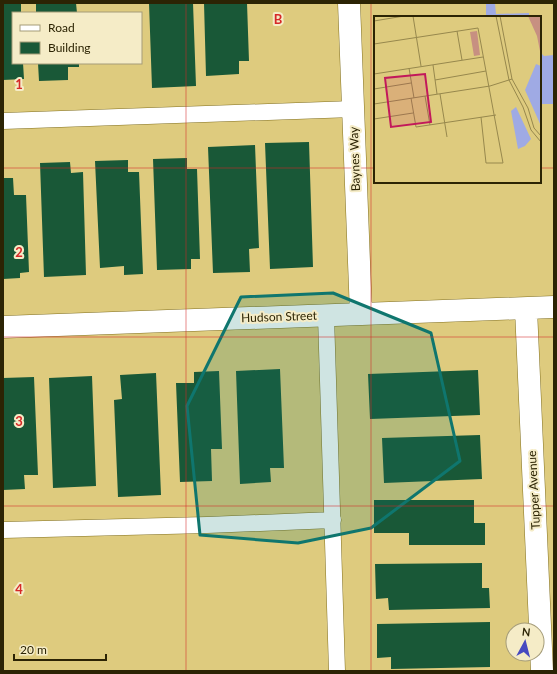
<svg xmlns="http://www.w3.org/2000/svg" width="557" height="674" viewBox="0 0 557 674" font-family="Lato,sans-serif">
<rect width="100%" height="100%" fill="#decb7e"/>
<path fill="#9faae4" d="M 486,4 L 495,4 L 496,14 L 529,13 L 529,17 L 486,17 Z
M 540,52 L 544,56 L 554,55 L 554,104 L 540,104 Z"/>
<path fill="#195837" d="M 3,3 L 21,3 L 21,13 L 13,13 L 13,63 L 23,63 L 24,79 L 3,80 Z
M 36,3 L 76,3 L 77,13 L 36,13 Z
M 149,3 L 193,3 L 196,86 L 152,88 Z
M 204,3 L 247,3 L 249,61 L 239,61 L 239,74 L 206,76 Z
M 38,63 L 79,63 L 79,67 L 68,67 L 68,80 L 39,81 Z
M 309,142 L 313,267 L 270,269 L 265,143 Z
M 255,145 L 259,248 L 249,249 L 250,272 L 213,273 L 208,147 Z
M 187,158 L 187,169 L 197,169 L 200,259 L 191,259 L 191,269 L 157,270 L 153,159 Z
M 128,160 L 128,172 L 139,172 L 143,274 L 124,275 L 124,266 L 100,268 L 95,161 Z
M 70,162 L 71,173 L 83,172 L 86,275 L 44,277 L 40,163 Z
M 3,178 L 13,178 L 14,195 L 26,195 L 29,272 L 20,273 L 20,278 L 3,279 Z
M 280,369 L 284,468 L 270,468 L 271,482 L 240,484 L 236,371 Z
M 478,370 L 480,415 L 370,419 L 368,374 Z
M 219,371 L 222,449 L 211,449 L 212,481 L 180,482 L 176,383 L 194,383 L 194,372 Z
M 156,373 L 161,495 L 118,497 L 114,400 L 122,399 L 120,375 Z
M 92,376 L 96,486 L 53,488 L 49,378 Z
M 34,377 L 38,475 L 24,475 L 25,489 L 3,490 L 3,378 Z
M 480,435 L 482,479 L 384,483 L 382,438 Z
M 374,500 L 474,500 L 474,523 L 485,523 L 485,545 L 409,545 L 409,533 L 374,533 Z
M 482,563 L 482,588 L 489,588 L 490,608 L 389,610 L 388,598 L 376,599 L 375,564 Z
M 490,622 L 490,667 L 391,669 L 391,657 L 377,658 L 377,624 Z"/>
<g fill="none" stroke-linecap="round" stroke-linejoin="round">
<g stroke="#827020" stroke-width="17">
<path id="lane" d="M 3,121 L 353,109
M 326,316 L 337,671
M 3,530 L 207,525 L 333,520"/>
</g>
<g stroke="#827020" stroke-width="23">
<path id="street" d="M 349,3 L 361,314
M 526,309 L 542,671
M 3,327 L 554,307"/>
</g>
<use href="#lane" stroke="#fff" stroke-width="16"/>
<use href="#street" stroke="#fff" stroke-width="22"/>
</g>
<path fill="#0f766e" fill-opacity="0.2" stroke="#0f766e" stroke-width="3" stroke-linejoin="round" d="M 333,293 L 431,333 L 460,461 L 371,528 L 298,543 L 200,535 L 187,406 L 241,297 Z"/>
<path fill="none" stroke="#d62828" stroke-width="1" stroke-opacity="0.55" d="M 186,3 L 186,671M 371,3 L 371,671M 3,168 L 375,168M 540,168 L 554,168M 3,337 L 554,337M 3,506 L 554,506"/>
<g text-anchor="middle" stroke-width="4" stroke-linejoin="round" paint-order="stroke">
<g font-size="12" fill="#2c2404" stroke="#f5ecc7">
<text transform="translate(355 159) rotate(-92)" y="4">Baynes Way</text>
<text transform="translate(279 317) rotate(-2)" y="4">Hudson Street</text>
<text transform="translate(534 490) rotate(-93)" y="4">Tupper Avenue</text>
</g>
</g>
<g transform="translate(374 16)">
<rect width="167" height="167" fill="#decb7e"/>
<path d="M 154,0 L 167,0 L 167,40 L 163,20 ZM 103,15 L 106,39 L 100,40 L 96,16 Z" fill="#c79081"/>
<path d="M 162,48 L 167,50 L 167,110 L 151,74 ZM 142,91 L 157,123 L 151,130 L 144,133 L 137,95 Z" fill="#9faae4"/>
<path fill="none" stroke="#97884d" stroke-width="1" d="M 39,0 L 47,50M 122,0 L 135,64 L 149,91 L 157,114 L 167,126M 126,0 L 138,63 L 154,92 L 160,112 L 167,120M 0,5 L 30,0M 83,15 L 88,44M 0,28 L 104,12 L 129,147 L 112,147 L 107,101M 59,49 L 63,78M 35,52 L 40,82M 0,58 L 109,41M 61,64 L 112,55M 0,73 L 37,67M 66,78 L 73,121M 51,80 L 56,109M 37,82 L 42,111 L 122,99M 0,88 L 116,70 L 138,63M 0,103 L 39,97"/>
<path fill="#c2185b" fill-opacity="0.15" stroke="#c2185b" stroke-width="2" d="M 51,58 L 57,106 L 17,111 L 11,62 Z"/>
<rect width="167" height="167" fill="none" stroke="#2c2404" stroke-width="2"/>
</g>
<g font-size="13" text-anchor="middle" font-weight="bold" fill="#d62828" stroke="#f5ecc7" stroke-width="4" stroke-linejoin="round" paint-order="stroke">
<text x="278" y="24">B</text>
<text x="19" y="89">1</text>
<text x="19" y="257">2</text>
<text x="19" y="426">3</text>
<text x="19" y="594">4</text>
</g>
<rect width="557" height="674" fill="none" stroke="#2c2404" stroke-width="8"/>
<rect x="12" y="12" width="130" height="52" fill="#f5ecc7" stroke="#a59c79"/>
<rect x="20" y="25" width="20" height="6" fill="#ffffff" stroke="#a59c79"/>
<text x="48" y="32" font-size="12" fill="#2c2404">Road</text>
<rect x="20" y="42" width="20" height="12" fill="#195837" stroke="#a59c79"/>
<text x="48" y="52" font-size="12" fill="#2c2404">Building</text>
<g transform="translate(525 642) rotate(7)"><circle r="19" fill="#f5ecc7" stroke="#a59c79"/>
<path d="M0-3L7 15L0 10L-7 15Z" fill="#474ac0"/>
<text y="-6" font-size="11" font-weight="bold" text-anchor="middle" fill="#2c2404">N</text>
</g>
<path d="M14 654v6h92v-6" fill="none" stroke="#2c2404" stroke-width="2"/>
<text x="20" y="654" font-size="12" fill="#2c2404" stroke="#f5ecc7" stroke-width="3" paint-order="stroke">20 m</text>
</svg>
